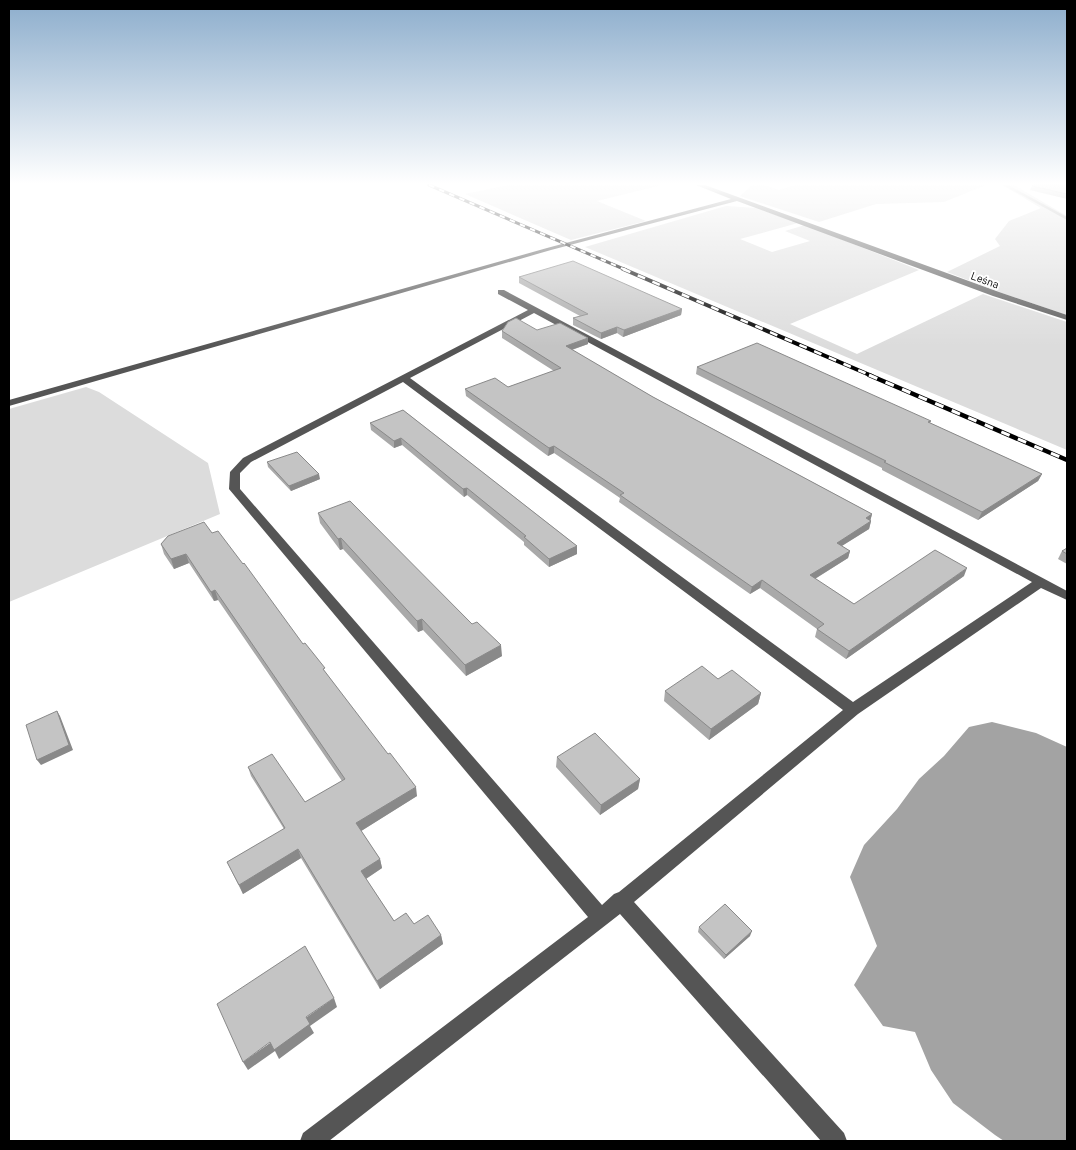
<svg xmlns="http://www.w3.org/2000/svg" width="1076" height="1150" viewBox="0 0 1076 1150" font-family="Barlow,sans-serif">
<rect width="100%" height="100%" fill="#fff"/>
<path fill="#dcdcdc" d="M 508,185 L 662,185 L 597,201 L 646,221 L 571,240 L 465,194 Z
M 752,185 L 764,185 L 779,190 L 795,185 L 986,185 L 944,202 L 876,204 L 819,222 L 740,196 Z
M 1002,185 L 1014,185 L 1067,216 L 1067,315 L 999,292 L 947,272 L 1000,246 L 995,239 L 1009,221 L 1041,208 Z
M 726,206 L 756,208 L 798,223 L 740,239 L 772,252 L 810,241 L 785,231 L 805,225 L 919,270 L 790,324 L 857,354 L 983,294 L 1067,322 L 1067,450 L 585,247 Z
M 86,387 L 99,392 L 208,463 L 220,514 L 9,602 L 9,409 Z"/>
<path fill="#a3a3a3" d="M 992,722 L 1036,733 L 1067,747 L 1067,1141 L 1004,1141 L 995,1135 L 953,1103 L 931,1070 L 915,1032 L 883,1026 L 854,985 L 877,946 L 850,877 L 864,845 L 897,809 L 919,779 L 944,756 L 969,727 Z"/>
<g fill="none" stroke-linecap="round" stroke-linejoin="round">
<path fill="#a3a3a3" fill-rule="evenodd" d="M 1003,185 L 1008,185 L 1067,217 L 1067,220 Z"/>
<path fill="#555" fill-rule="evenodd" d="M 696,185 L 705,185 L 999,292 L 1067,315 L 1067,320 L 993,296 L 737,201 L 551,250 L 9,406 L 9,400 L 547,248 L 731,199 Z
M 498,290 L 504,290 L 1067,591 L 1067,600 L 1041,588 L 858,714 L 634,902 L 844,1133 L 847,1141 L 821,1141 L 620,914 L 329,1141 L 300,1141 L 303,1133 L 588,917 L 229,489 L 230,472 L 243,458 L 528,310 L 498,294 ZM 534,313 L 1032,582 L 853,702 L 410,378 ZM 403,382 L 843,710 L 619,892 L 614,894 L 602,905 L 240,489 L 240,473 L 251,462 Z"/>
<g stroke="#000" stroke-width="3">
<path id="rail-far2" d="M 429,185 L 626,270"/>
</g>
<g stroke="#000" stroke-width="4">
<path id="rail-far1" d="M 623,269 L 872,376"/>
</g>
<g stroke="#000" stroke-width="4.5">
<path id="rail" d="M 869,375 L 1067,460"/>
</g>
<use href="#rail-far2" stroke="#fff" stroke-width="2" stroke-dasharray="5.5" stroke-linecap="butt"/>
<use href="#rail-far1" stroke="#fff" stroke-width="2.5" stroke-dasharray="8" stroke-linecap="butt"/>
<use href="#rail" stroke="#fff" stroke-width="3" stroke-dasharray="9" stroke-linecap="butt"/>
</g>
<path fill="#a9a9a9" d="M 1067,185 L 1067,199 L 1030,190 L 1032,186 Z
M 519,277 L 682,309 L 681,315 L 623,337 L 617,333 L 601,339 L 573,325 L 573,318 L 580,316 L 519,283 Z
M 537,330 L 588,338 L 588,344 L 572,350 L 653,397 L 872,514 L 870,521 L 871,521 L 869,529 L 842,546 L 850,551 L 848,558 L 815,579 L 854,604 L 964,576 L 846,659 L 815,637 L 817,629 L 760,588 L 750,594 L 619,502 L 620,498 L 554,453 L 548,456 L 466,396 L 465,389 L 508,387 L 554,371 L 502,338 L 502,331 Z
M 697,367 L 931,421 L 930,423 L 1042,474 L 1038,481 L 978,520 L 882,470 L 882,468 L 696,374 Z
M 403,410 L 577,546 L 577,554 L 549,567 L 524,545 L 524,542 L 467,495 L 464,497 L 402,445 L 394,448 L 371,430 L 370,423 Z
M 267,462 L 320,479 L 291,491 L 268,467 Z
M 318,513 L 502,656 L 466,676 L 423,630 L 418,632 L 343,549 L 340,550 L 320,523 Z
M 168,536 L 303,644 L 326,673 L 417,796 L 361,831 L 380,859 L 382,868 L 366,879 L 394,921 L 414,924 L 441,935 L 443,944 L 380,989 L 301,858 L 243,894 L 227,862 L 284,829 L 251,776 L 248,767 L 305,802 L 342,781 L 218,600 L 214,601 L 189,563 L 174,569 L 164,554 L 161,544 Z
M 1067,548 L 1067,564 L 1058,559 L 1062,551 Z
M 718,679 L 761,693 L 758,704 L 709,740 L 664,701 L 665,691 Z
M 557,757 L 640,779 L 638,789 L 600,815 L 556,767 Z
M 699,927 L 750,936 L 724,959 L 698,932 Z"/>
<path fill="#898989" d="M 682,309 L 681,315 L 623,337 L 624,330 Z
M 617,327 L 617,333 L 601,339 L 601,333 Z
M 588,338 L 588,344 L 565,352 L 566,346 Z
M 401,438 L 402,445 L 394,448 L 394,441 Z
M 554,446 L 554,453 L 548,456 L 549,448 Z
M 319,474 L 320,479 L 291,491 L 289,486 Z
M 1042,474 L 1038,481 L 978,520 L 982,512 Z
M 467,488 L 467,495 L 464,497 L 463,489 Z
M 872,514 L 870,522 L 866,518 Z
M 871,521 L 869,529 L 835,550 L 837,543 Z
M 341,538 L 343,549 L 340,550 L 338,539 Z
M 577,546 L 577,554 L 549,567 L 549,559 Z
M 850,551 L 848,558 L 808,583 L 810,575 Z
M 186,554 L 189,563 L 174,569 L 171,559 Z
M 967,568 L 964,576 L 846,659 L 849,651 Z
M 762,580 L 760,588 L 750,594 L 752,587 Z
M 215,590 L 218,600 L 214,601 L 211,592 Z
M 422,619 L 423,630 L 418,632 L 417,621 Z
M 501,645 L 502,656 L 466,676 L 465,665 Z
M 761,693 L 758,704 L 709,740 L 711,729 Z
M 57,711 L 60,716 L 73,750 L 41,765 L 37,760 Z
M 640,779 L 638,789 L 600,815 L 601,805 Z
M 416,787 L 417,796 L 358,833 L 356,823 Z
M 298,849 L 301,858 L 243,894 L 239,885 Z
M 380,859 L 382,868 L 364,880 L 361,871 Z
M 752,931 L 750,936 L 724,959 L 726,955 Z
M 441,935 L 443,944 L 380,989 L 377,981 Z
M 334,998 L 337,1007 L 310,1026 L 314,1033 L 279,1059 L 275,1051 L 248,1070 L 243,1062 Z"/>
<path fill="#c4c4c4" stroke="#898989" d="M 1033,185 L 1067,185 L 1067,194 L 1032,186 Z
M 573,261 L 682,309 L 624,330 L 617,327 L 601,333 L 573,318 L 588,314 L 519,277 Z
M 516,318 L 537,330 L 560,323 L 588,338 L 566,346 L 653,397 L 872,514 L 866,518 L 871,521 L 837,543 L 850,551 L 810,575 L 854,604 L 935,550 L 967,568 L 849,651 L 817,629 L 824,624 L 762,580 L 752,587 L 620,495 L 624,493 L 554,446 L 549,448 L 465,389 L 495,378 L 508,387 L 561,368 L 502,331 L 508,322 Z
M 757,343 L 931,421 L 928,422 L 1042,474 L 982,512 L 884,462 L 886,461 L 697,367 Z
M 403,410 L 577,546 L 549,559 L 524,537 L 526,536 L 467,488 L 463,489 L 401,438 L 394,441 L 370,423 Z
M 297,452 L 319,474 L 289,486 L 267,462 Z
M 350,501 L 472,624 L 477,622 L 501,645 L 465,665 L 422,619 L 417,621 L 341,538 L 338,539 L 318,513 Z
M 204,522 L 212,533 L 218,531 L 243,564 L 244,563 L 303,644 L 305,643 L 325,668 L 323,669 L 388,754 L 390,753 L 416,787 L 356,823 L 380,859 L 361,871 L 394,921 L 406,913 L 414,924 L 428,915 L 441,935 L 377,981 L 298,849 L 239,885 L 227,862 L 285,828 L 248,767 L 272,754 L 305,802 L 345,779 L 215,590 L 211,592 L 186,554 L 171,559 L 161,544 L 168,536 Z
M 1067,548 L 1067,554 L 1062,551 Z
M 702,666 L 718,679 L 732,670 L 761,693 L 711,729 L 665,691 Z
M 57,711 L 69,745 L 37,760 L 26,725 Z
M 595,733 L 640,779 L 601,805 L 557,757 Z
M 725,904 L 752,931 L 726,955 L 699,927 Z
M 305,946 L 334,998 L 306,1017 L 310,1024 L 274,1050 L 270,1042 L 243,1062 L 217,1004 Z"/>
<linearGradient id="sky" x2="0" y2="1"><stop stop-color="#8cadcc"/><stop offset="0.53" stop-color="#fff"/><stop offset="1" stop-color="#fff" stop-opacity="0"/></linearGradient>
<rect width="1076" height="346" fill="url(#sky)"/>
<g text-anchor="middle" stroke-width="4" stroke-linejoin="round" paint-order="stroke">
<g font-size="11" fill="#000" stroke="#fff">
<text transform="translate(985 280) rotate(20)" y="4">Leśna</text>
</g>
</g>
<rect width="1076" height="1150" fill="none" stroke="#000000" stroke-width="20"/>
</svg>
